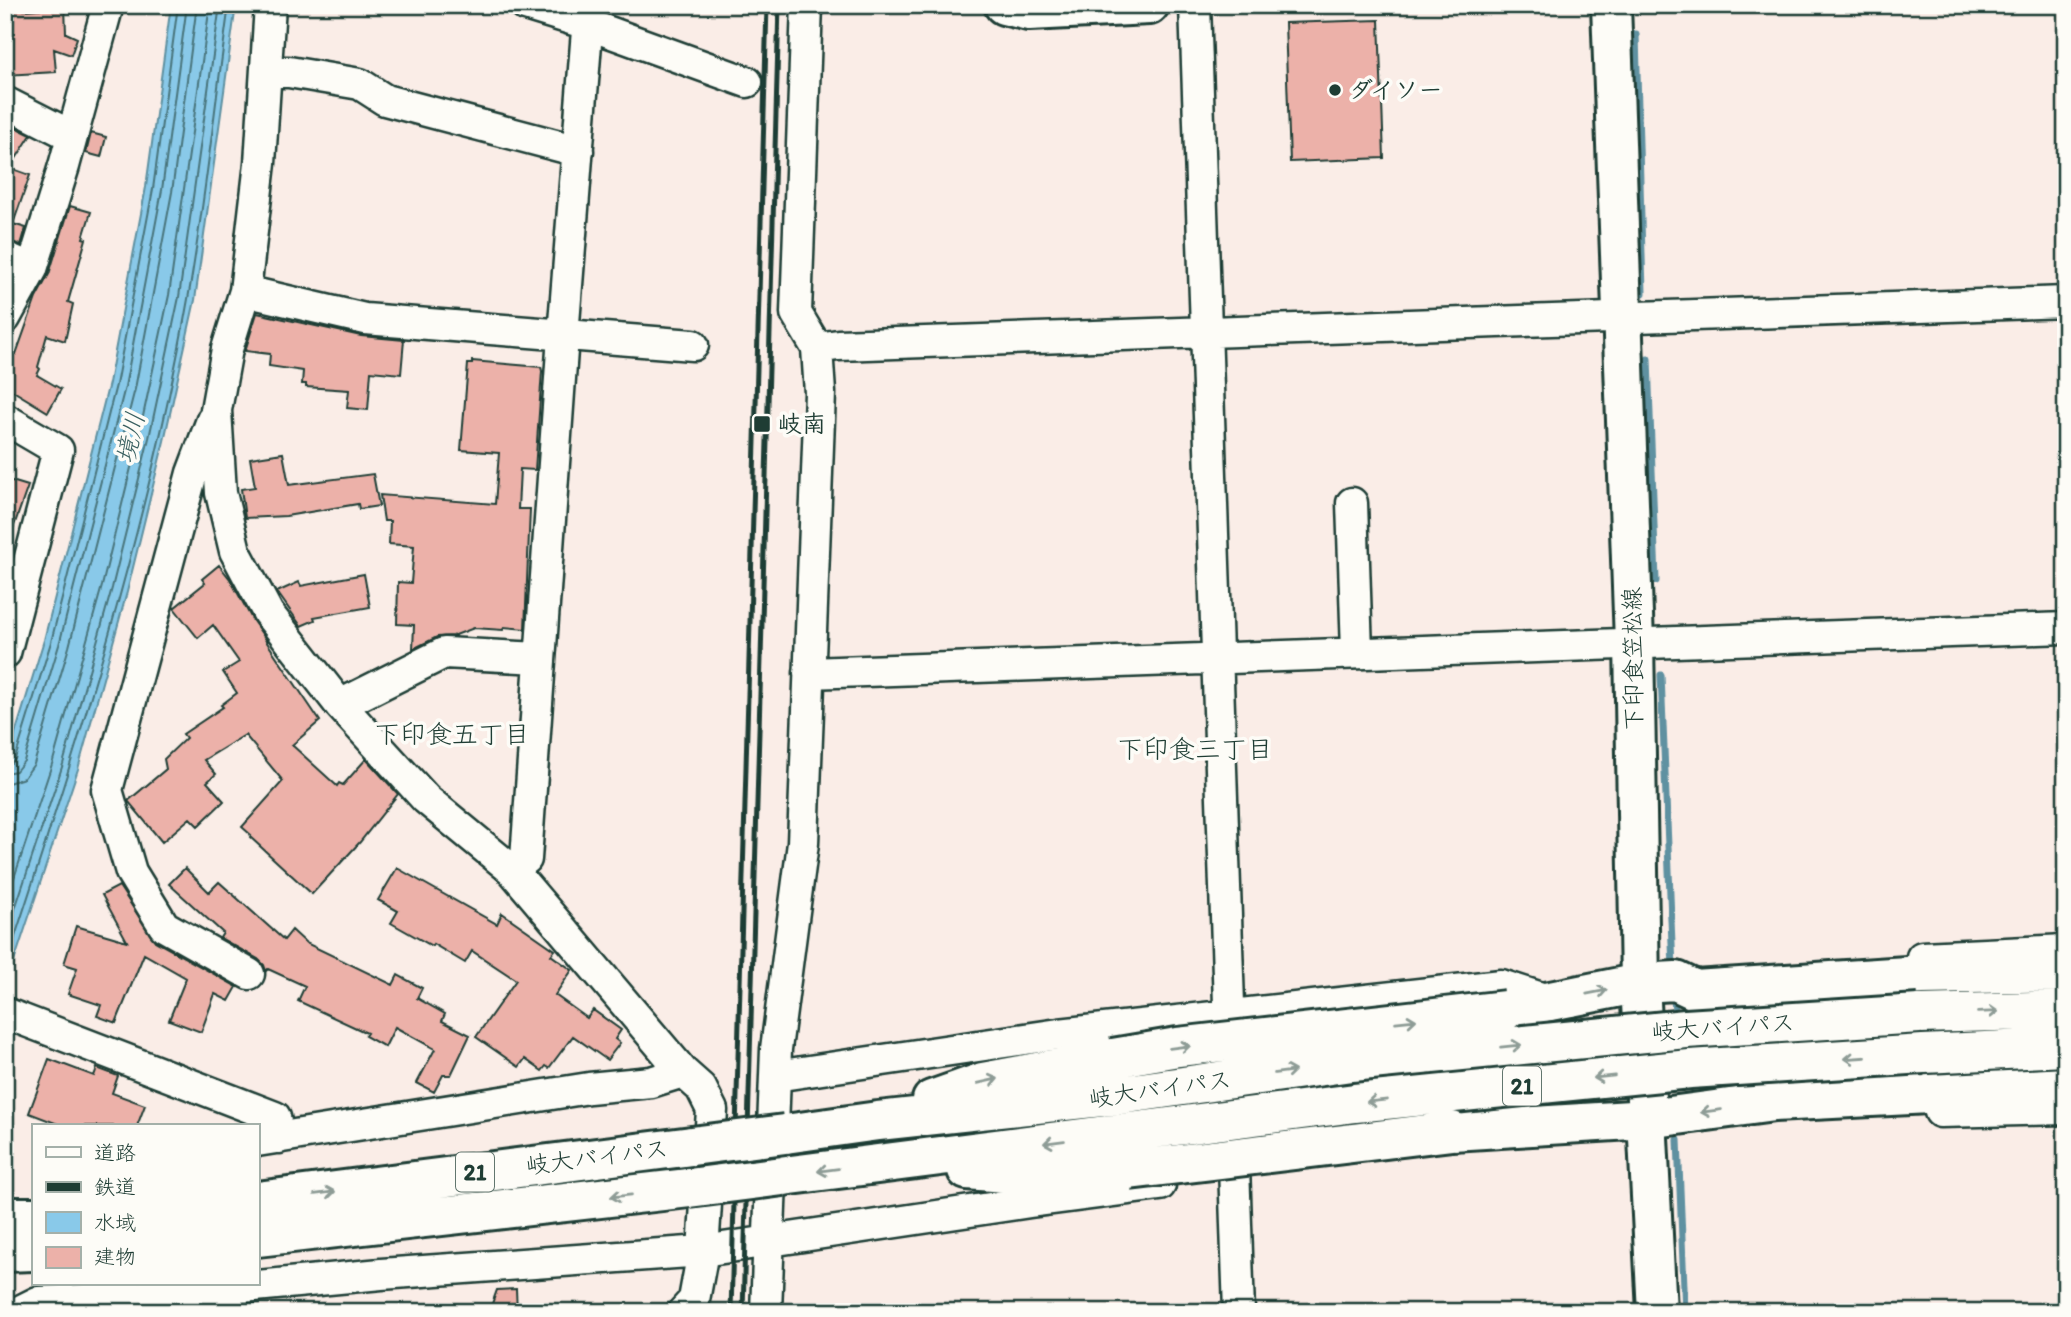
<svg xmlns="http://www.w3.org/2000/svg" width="2071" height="1317" viewBox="0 0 2071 1317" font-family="Itim,'Klee One',sans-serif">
<rect width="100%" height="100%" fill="#faede7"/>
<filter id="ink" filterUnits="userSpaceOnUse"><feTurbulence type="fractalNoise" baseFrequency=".0143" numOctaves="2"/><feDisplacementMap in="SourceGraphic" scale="14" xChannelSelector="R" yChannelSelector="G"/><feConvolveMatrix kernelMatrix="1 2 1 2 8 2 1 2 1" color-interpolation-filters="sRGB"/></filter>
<g filter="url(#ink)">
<path fill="#89c9e9" stroke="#5f91a1" stroke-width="2" d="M 171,5 L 236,5 L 195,300 L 164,441 L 127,592 L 78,769 L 5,989 L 5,767 L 44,640 L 109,383 L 146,187 Z"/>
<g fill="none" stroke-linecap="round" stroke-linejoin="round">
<path stroke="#49757c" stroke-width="2" d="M 5,764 L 11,763 L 15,759 L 51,642 L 116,385 L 153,189 L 178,5
M 5,773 L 16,771 L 24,761 L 59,645 L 125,387 L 162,190 L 187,5
M 5,784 L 24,778 L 34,764 L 69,647 L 135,389 L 172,192 L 197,5
M 5,905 L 53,761 L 102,586 L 139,435 L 169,295 L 210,5
M 5,939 L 63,764 L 112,588 L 149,438 L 179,297 L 220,5
M 5,967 C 77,749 148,525 188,299 C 205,202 215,103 229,5"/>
<path stroke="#5f91a1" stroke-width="7" d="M 1636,34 L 1643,293
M 1648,359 L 1656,581
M 1661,675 L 1673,968
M 1674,992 L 1675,1018
M 1678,1140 L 1685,1312"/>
</g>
<path fill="#ecb1a9" stroke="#1f3d34" stroke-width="2" d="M 5,5 L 24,5 L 24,10 L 65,7 L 66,33 L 77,38 L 71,55 L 54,49 L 56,72 L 5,75 Z
M 1379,20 L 1384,158 L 1290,162 L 1285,23 Z
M 5,122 L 31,135 L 10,168 L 30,175 L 13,224 L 26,228 L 21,245 L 5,240 Z
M 91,133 L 106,137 L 101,157 L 86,153 Z
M 70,206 L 91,212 L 83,238 L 86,239 L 68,302 L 73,304 L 65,341 L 47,335 L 38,367 L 40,369 L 37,375 L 61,389 L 48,412 L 5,386 L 5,348 L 16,354 L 36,298 L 49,274 Z
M 257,313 L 361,336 L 404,340 L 401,374 L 371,371 L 368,410 L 347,408 L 349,390 L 306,387 L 306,384 L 302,384 L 303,371 L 269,366 L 270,354 L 245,351 Z
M 472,361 L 541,367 L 542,371 L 535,470 L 520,469 L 518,509 L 530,509 L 525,629 L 504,627 L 503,630 L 474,628 L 453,636 L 437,637 L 413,649 L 414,625 L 397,624 L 398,582 L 411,583 L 414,546 L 389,544 L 390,521 L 384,521 L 380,495 L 495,504 L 499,453 L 461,450 L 468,364 L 472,364 Z
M 283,453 L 289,485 L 373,474 L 379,506 L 359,509 L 358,504 L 286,516 L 245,518 L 241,489 L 255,487 L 250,458 Z
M 5,479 L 28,486 L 8,543 L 5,543 Z
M 219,565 L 230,579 L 253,621 L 267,641 L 266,641 L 320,721 L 292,745 L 337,786 L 339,783 L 343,785 L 366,759 L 398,794 L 360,842 L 312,894 L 250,837 L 251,835 L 242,827 L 283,781 L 245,735 L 204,760 L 216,774 L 207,782 L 224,801 L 198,826 L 190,818 L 162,842 L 128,801 L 166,769 L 164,759 L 186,738 L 183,734 L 223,707 L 221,705 L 237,693 L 223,672 L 239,662 L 213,625 L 198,638 L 174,608 L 205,583 L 202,579 Z
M 364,574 L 370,607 L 314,617 L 315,620 L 301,626 L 277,592 L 299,582 L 301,586 Z
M 185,868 L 209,892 L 219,882 L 284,940 L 292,930 L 306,943 L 393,985 L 398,975 L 422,988 L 417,998 L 445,1014 L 442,1021 L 470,1035 L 451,1075 L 443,1075 L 434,1092 L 417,1083 L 435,1049 L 395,1027 L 385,1047 L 365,1036 L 367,1033 L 298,1001 L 305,986 L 268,969 L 266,971 L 264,965 L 258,959 L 220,938 L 223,933 L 169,884 Z
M 397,868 L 497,924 L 502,913 L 555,950 L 551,955 L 572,970 L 555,995 L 587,1018 L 593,1010 L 621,1030 L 615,1039 L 620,1043 L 607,1060 L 573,1036 L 549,1068 L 546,1066 L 542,1071 L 525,1059 L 519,1067 L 476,1037 L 516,980 L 472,951 L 465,963 L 433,944 L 432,946 L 391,923 L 398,911 L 378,900 Z
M 119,886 L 155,941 L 237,987 L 229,1001 L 215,994 L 201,1032 L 169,1020 L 186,978 L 144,954 L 116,1023 L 97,1016 L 101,1005 L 68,994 L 77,968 L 64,964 L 76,926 L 127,941 L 102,895 Z
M 49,1059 L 94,1076 L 97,1068 L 118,1076 L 112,1093 L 145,1105 L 137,1126 L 63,1126 L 29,1113 Z
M 516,1289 L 517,1312 L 489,1312 L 497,1290 Z"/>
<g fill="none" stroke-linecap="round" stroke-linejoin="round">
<g stroke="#1f3d34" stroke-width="35">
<path id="street" d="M 270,5 L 260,163 L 245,291 L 227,349 L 216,410 L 221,493 L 235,551 L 268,613 L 340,705 L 426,799 L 512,870 L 683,1072 L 701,1088 L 712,1110 L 703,1251 L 694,1300 L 683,1312
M 525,5 L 587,24 L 747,82
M 1195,5 L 1231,1063
M 267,72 L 289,72 L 360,84 L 385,100 L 578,151
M 5,102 L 62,131 L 73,134
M 5,257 L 32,269
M 245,291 L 365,319 L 693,345
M 5,318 L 32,269 L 64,166 L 108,5
M 817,348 L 838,345 L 2066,302
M 5,419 L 58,450 L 5,653
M 212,420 L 192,473 L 107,790 L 131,872 L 164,926 L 249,974
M 1352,503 L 1357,652
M 809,673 L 2066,628
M 340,705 L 444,653 L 540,658
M 512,870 L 526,859 L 563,336 L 589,5
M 1922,957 L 2066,950
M 5,1013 L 275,1117 L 279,1138
M 775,1076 L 1059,1034 L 1501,985 L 1551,1001
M 1940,1112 L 2066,1109
M 1233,1137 L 1239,1312
M 257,1141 L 589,1088 L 651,1082 L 683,1072
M 18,1312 L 38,1302 L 131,1298 L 381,1274 L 703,1251 L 1030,1202 L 1160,1185
M 766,1312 L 776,1049 L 803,843 L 820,393 L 817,348 L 796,313 L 807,5"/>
</g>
<g stroke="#1f3d34" stroke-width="44">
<path id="secondary" d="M 1004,5 L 1029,11 L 1149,5
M 1611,5 L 1634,642 L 1640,983 L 1657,1312"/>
</g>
<g stroke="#1f3d34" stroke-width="44">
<path id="highway" d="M 1506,1010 L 1640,983 L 1676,981 L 1695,990 L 1922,975 L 2066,972
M 1919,1014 L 2066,1010
M 1923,1054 L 2066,1047
M 932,1100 L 983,1082 L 1113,1058
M 1452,1131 L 1648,1119 L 1774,1102 L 2066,1087
M 785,1134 L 878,1121 L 1120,1095
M 967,1170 L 1041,1176 L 1129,1170
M 783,1176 L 1122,1133
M 257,1201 L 692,1146
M 5,1217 L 33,1217
M 257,1237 L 689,1188
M 5,1252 L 33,1251"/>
</g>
<use href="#street" stroke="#fdfcf7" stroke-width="30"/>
<use href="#secondary" stroke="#fdfcf7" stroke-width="38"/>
<use href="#highway" stroke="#fdfcf7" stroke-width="38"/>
<path stroke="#1f3d34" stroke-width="5" d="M 731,1312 L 767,5
M 743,1312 L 779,5"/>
<g stroke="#1f3d34" stroke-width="44" stroke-linecap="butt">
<path id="highway-bridge" d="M 1113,1058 L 1178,1047 L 1506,1010
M 1120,1095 L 1351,1062 L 1686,1029 L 1919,1014
M 1122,1133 L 1355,1103 L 1690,1069 L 1923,1054
M 692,1146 L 785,1134
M 1129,1170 L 1452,1131
M 689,1188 L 783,1176"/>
</g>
<use href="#highway-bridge" stroke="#fdfcf7" stroke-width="38"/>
</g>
<defs><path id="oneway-shaft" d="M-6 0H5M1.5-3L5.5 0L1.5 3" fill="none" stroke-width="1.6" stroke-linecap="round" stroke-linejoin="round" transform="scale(1.75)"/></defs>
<g stroke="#8e9c96">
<use href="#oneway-shaft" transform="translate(1597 992) rotate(-11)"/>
<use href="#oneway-shaft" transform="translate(1988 1012) rotate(-2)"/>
<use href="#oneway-shaft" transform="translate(1406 1021) rotate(-6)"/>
<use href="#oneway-shaft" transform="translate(1511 1046) rotate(-6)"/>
<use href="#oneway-shaft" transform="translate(1180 1047) rotate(-8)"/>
<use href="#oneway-shaft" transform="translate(1855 1058) rotate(176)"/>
<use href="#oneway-shaft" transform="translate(1285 1072) rotate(-8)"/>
<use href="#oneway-shaft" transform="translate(1604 1077) rotate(174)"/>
<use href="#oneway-shaft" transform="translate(988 1081) rotate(-13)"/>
<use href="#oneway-shaft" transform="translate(1377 1101) rotate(174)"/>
<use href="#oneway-shaft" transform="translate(1711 1111) rotate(172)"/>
<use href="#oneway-shaft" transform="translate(1054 1142) rotate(173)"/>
<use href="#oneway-shaft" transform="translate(828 1170) rotate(173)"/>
<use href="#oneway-shaft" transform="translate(325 1193) rotate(-8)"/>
<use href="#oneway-shaft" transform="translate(621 1196) rotate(174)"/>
</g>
</g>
<g fill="#1f3d34" stroke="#fdfcf7" stroke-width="2.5">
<circle cx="1335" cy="90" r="7"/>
<rect x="753" y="415" width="18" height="18" rx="3.5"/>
</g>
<g text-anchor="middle" stroke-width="7" stroke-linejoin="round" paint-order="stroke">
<g fill="#fdfcf7" stroke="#62766e" stroke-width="2">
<rect x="1503" y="1066.5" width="38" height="39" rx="5"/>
<rect x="456" y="1152.5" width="38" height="39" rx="5"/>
</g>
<g font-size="23" font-weight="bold" fill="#1f3d34">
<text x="1522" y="1094">21</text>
<text x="475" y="1180">21</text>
</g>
<g font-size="24" font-weight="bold" fill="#1f3d34" stroke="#fdfcf7" text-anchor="start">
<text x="1349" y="98">ダイソー</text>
<text x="778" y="432">岐南</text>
</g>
<g font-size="24" fill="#1f3d34" stroke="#fdfcf7">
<text transform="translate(1633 659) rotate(-91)" y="8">下印食笠松線</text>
<text transform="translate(1723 1027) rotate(-4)" y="8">岐大バイパス</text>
<text transform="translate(1160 1089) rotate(-8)" y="8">岐大バイパス</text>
<text transform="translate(597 1157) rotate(-7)" y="8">岐大バイパス</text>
</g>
<g font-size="26" font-style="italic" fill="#3a6061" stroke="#fdfcf7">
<text transform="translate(130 438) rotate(-77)" y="9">境川</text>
</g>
<g font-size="26" fill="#1f3d34" stroke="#fdfcf7">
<text x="452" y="743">下印食五丁目</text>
<text x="1195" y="758">下印食三丁目</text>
</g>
</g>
<rect width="2071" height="1317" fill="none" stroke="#fdfcf7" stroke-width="28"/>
<rect x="14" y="14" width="2043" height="1289" fill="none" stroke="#1f3d34" stroke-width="2.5" filter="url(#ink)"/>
<rect x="32" y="1124" width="228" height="161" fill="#fdfcf7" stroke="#a4b0a9" stroke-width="2"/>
<rect x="46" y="1147" width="35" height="10" fill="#fdfcf7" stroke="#a4b0a9" stroke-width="2"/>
<text x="94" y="1160" font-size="21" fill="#1f3d34">道路</text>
<rect x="46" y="1182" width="35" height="10" fill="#1f3d34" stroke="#a4b0a9" stroke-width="2"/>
<text x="94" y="1194" font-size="21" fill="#1f3d34">鉄道</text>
<rect x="46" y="1212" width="35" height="21" fill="#89c9e9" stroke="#a4b0a9" stroke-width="2"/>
<text x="94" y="1230" font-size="21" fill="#1f3d34">水域</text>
<rect x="46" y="1247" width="35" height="21" fill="#ecb1a9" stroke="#a4b0a9" stroke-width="2"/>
<text x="94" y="1264" font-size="21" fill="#1f3d34">建物</text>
</svg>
